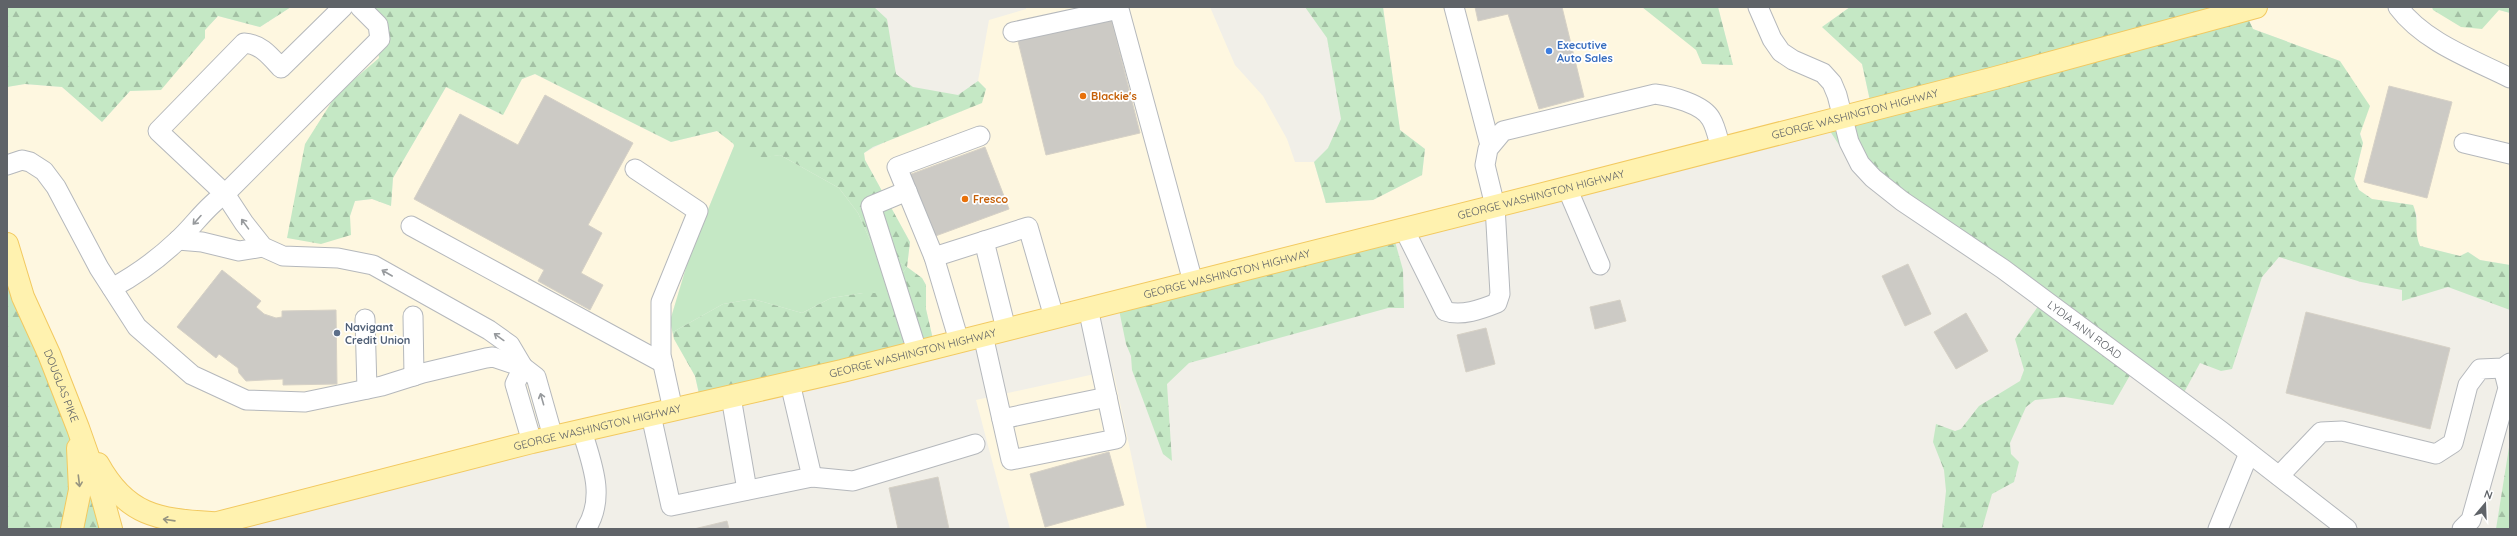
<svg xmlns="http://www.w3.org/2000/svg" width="2517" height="536" viewBox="0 0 2517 536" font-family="Quicksand,sans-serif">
<defs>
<pattern id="forest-firs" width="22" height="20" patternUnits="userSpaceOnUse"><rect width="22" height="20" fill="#c5e8c5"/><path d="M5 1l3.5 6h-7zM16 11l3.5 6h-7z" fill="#a3c0a4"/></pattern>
</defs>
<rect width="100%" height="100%" fill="#f1efe8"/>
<path fill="#fef7e0" d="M 291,7 L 373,7 L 379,58 L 336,95 L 350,216 L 355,201 L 372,199 L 391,206 L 393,178 L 446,87 L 502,115 L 522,79 L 535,74 L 671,142 L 717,131 L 733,141 L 734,146 L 691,251 L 670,321 L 674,338 L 695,376 L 702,407 L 215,529 L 113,529 L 7,263 L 7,87 L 24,84 L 62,87 L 102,122 L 130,91 L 161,89 L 205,38 L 205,30 L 218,16 L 260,27 Z
M 1026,7 L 1210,7 L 1235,65 L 1263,96 L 1287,139 L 1295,162 L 1314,162 L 1326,203 L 1373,200 L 1422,175 L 1425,149 L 1400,130 L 1383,7 L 1642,7 L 1697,50 L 1702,64 L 1733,65 L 1718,7 L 1850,7 L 1822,27 L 1862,64 L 1872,110 L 935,348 L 926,309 L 926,285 L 922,278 L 907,267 L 910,242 L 865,160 L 864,153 L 986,89 L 978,81 L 989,20 L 1026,9 Z
M 2267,7 L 2432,7 L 2433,10 L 2499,10 L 2510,13 L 2510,265 L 2480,260 L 2468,252 L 2460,256 L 2420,246 L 2415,234 L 2417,216 L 2413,205 L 2372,199 L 2359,190 L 2354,179 L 2363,143 L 2340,61 L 2253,29 L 2246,14 Z
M 1113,370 L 1147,529 L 1010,529 L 976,400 Z"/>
<path fill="#c5e8c5" d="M 733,141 L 753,158 L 780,155 L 839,188 L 858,213 L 873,247 L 907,267 L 887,293 L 863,293 L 831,298 L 802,313 L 753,299 L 723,304 L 673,332 L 674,339 L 670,321 L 691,251 L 734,146 Z"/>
<path fill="url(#forest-firs)" d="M 7,7 L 291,7 L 260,27 L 218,16 L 205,30 L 205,38 L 161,90 L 130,91 L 102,122 L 62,87 L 25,84 L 7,87 Z
M 373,7 L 874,7 L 887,19 L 896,74 L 913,87 L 958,95 L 978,81 L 986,89 L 982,103 L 873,147 L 864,153 L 865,160 L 910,242 L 907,267 L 922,278 L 926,285 L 926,309 L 935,348 L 702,407 L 695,376 L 674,339 L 673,332 L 723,304 L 753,299 L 802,313 L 831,298 L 863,293 L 887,293 L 907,267 L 873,247 L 858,213 L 839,188 L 780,155 L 753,159 L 717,131 L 671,142 L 535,74 L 522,79 L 503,115 L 446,87 L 393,178 L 391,206 L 372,199 L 355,201 L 350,216 L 351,235 L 321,244 L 287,238 L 305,144 L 336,95 L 379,58 Z
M 1305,7 L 1383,7 L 1400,130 L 1425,149 L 1422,175 L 1373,200 L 1326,203 L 1314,162 L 1328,148 L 1341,119 L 1327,38 Z
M 1642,7 L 1718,7 L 1733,65 L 1702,64 L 1696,50 Z
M 1850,7 L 2267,7 L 2246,14 L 2253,29 L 2340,61 L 2370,106 L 2360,134 L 2363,143 L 2354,179 L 2359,190 L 2372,199 L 2413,205 C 2420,222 2413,228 2420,246 L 2460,256 L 2468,252 L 2480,260 L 2510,265 L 2510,310 L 2448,287 L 2402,301 L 2402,290 L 2361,282 L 2279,257 L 2262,277 L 2232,369 L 2221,371 L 2200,363 L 2181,398 L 2133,370 L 2113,405 L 2065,397 L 2035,400 L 2026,407 L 2010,443 L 2011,454 L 2019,462 L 2014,482 L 1992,494 L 1982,529 L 1942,529 L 1946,491 L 1944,470 L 1933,442 L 1936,424 L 1955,431 L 1961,429 L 1979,406 L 2020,381 L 2024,370 L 2015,339 L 2039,305 L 1856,171 L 1828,128 L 1872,110 L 1862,64 L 1822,27 Z
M 2432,7 L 2510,7 L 2510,13 L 2499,10 L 2482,29 L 2461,27 L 2433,10 Z
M 1394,238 L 1403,270 L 1404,308 L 1388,308 L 1189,363 L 1167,384 L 1172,461 L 1163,454 L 1132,370 L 1131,356 L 1126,344 L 1118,305 Z
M 7,263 L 113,529 L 7,529 Z
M 2510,441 L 2510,527 L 2508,529 L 2496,529 Z"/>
<path fill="#cccac5" stroke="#d6d1c6" d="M 1475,7 L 1562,7 L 1584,97 L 1539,109 L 1508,14 L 1478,21 Z
M 1111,18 L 1140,133 L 1046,155 L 1018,41 Z
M 2389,86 L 2452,102 L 2427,198 L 2364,182 Z
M 545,95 L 633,143 L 588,225 L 602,233 L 581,273 L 603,285 L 590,310 L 538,281 L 544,270 L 414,199 L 460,114 L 518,145 Z
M 985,147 L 1009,209 L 930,238 L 906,176 Z
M 1908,264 L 1931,314 L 1905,326 L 1882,276 Z
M 222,270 L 261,301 L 256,307 L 264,314 L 276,318 L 282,317 L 282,311 L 336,310 L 337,384 L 283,385 L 283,379 L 246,381 L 239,373 L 238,368 L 219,354 L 216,358 L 177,327 Z
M 1620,300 L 1626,321 L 1595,329 L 1590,307 Z
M 2306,312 L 2450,348 L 2430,429 L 2286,393 Z
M 1966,313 L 1988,351 L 1956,369 L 1934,332 Z
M 1486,328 L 1495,364 L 1466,372 L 1457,335 Z
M 1109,452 L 1124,505 L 1045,527 L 1030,474 Z
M 938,477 L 949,529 L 898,529 L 889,488 Z
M 727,521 L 729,529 L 694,529 Z"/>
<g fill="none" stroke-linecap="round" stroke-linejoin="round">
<g stroke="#b5b8bc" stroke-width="21">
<g id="minor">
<path d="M 343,7 L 281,68 C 270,56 261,44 244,43 L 158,131 L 225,194 L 244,223 L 263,247 L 283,256 L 338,258 L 373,265 L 489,330 L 510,345 L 523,367"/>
<path d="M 1454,7 L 1490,145"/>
<path id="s1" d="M 1758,7 L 1772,39 L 1781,52 L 1793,60 L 1823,73 L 1832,83 L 1837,95 L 1849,142 L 1860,164 L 1873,178 L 1902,201 L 2003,269 L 2221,431 L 2347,529"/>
<path d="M 2398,7 C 2424,42 2472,59 2510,78"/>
<path d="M 1013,32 L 1119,9 L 1193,282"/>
<path d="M 980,136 L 897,167 L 934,257 L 1028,227 L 1054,317"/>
<path d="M 2464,143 L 2510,154"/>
<path d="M 7,165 L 22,160 L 30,162 L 44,171 L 56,187 L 99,268 L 137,327 L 192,375 L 246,400 L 305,402 L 382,386 L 423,373 L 486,358 L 493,357 L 523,367"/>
<path d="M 635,169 L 698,211 L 661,302 L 661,355 L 673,410"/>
<path d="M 1567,188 L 1600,265"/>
<path d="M 907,191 L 871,206 L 917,351"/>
<path d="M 411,226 L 663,363"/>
<path d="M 1404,229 L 1445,311 C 1461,317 1482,309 1497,303 L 1500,294 L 1495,206 L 1485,165 L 1488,149 L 1503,131 L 1655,94 C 1671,96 1703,104 1711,119 C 1716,127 1718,139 1721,149"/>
<path d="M 178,240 L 202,242 L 239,251 L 263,247"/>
<path d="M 984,241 L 1006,329"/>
<path d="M 934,257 L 959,341"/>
<path d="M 112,288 C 136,275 158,259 177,241 C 194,226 206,206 225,194 L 380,39 L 378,25 L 360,7"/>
<path d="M 413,316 L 414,376"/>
<path d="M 365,319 L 367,389"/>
<path d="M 983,335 L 1011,460 L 1116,439 L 1088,308"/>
<path d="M 790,383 L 812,477"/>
<path d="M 731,397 L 747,490"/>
<path d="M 651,415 L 671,506 L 812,477 L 853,481 L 975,444"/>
<path d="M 1002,419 L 1107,397"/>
<path d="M 582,431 C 592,464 606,497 586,529"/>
<path d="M 532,442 L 515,384 L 523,367 L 536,377 L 553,437"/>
<path d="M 2279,476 L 2321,432 L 2342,431 L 2436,454 L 2453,443 L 2468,385 L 2480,369 L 2503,368 L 2510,363"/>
<path d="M 2218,529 L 2249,453"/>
<path d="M 2462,529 L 2471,520 L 2508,388 L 2503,368"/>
</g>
</g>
<g stroke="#f2c960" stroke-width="24">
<g id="major">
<path id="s2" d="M 7,244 L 23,297 L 49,354 L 78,428 L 102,496 L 111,529"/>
<path d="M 98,464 C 126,515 158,520 211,523"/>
<path d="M 72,529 L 80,490 L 78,448"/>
<path id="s3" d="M 194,529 L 532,442 L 842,371 L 1567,188 L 1995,78 L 2256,7"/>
</g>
</g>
<use href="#minor" stroke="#fff" stroke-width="19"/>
<use href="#major" stroke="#fff2af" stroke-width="22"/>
</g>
<defs><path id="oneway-shaft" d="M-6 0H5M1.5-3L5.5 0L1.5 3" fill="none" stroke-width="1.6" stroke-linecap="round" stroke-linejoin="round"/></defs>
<g stroke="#979a9d">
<use href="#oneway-shaft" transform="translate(197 220) rotate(132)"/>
<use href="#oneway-shaft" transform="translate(245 224) rotate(-126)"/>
<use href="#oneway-shaft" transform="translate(387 273) rotate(-150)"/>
<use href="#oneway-shaft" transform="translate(499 337) rotate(-144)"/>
<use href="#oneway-shaft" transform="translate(542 399) rotate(-106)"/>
</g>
<g stroke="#979581">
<use href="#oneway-shaft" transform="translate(79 481) rotate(83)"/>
<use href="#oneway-shaft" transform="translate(169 520) rotate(-172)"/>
</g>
<circle fill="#3f7fe0" stroke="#fff" stroke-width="1.5" cx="1549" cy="51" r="4"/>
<g fill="#e8710a" stroke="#fff" stroke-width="1.5">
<circle cx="1083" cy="96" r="4"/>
<circle cx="965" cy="199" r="4"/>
</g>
<circle fill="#5c6f8a" stroke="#fff" stroke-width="1.5" cx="337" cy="333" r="4"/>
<g text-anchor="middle" stroke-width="3.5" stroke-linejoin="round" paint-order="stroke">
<g font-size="11" font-weight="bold" fill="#366cbe" stroke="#fff" text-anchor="start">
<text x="1557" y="49">Executive<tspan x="1557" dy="13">Auto Sales</tspan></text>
</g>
<g font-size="11" font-weight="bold" fill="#c56008" stroke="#fff" text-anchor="start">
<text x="1091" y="100">Blackie's</text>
<text x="973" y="203">Fresco</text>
</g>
<g font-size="11" fill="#5f6368" stroke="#fff">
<text dy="4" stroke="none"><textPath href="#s3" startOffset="1712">GEORGE WASHINGTON HIGHWAY</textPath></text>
<text dy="4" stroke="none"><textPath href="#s3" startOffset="1388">GEORGE WASHINGTON HIGHWAY</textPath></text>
<text dy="4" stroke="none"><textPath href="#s3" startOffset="1064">GEORGE WASHINGTON HIGHWAY</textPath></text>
<text dy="4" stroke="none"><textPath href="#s1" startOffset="477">LYDIA ANN ROAD</textPath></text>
<text dy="4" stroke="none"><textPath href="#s3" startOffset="740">GEORGE WASHINGTON HIGHWAY</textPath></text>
<text dy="4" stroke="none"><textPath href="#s2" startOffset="152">DOUGLAS PIKE</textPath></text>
<text dy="4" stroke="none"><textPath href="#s3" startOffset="416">GEORGE WASHINGTON HIGHWAY</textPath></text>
</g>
<g font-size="11" font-weight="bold" fill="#4e5e75" stroke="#fff" text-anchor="start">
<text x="345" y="331">Navigant<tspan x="345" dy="13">Credit Union</tspan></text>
</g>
</g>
<rect width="2517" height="536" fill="none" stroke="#5f6368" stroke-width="16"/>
<g transform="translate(2485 504) rotate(19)" stroke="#ffffff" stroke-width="3" paint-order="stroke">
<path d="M0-3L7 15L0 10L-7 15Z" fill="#5f6368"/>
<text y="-6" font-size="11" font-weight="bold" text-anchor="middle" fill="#5f6368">N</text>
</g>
</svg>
